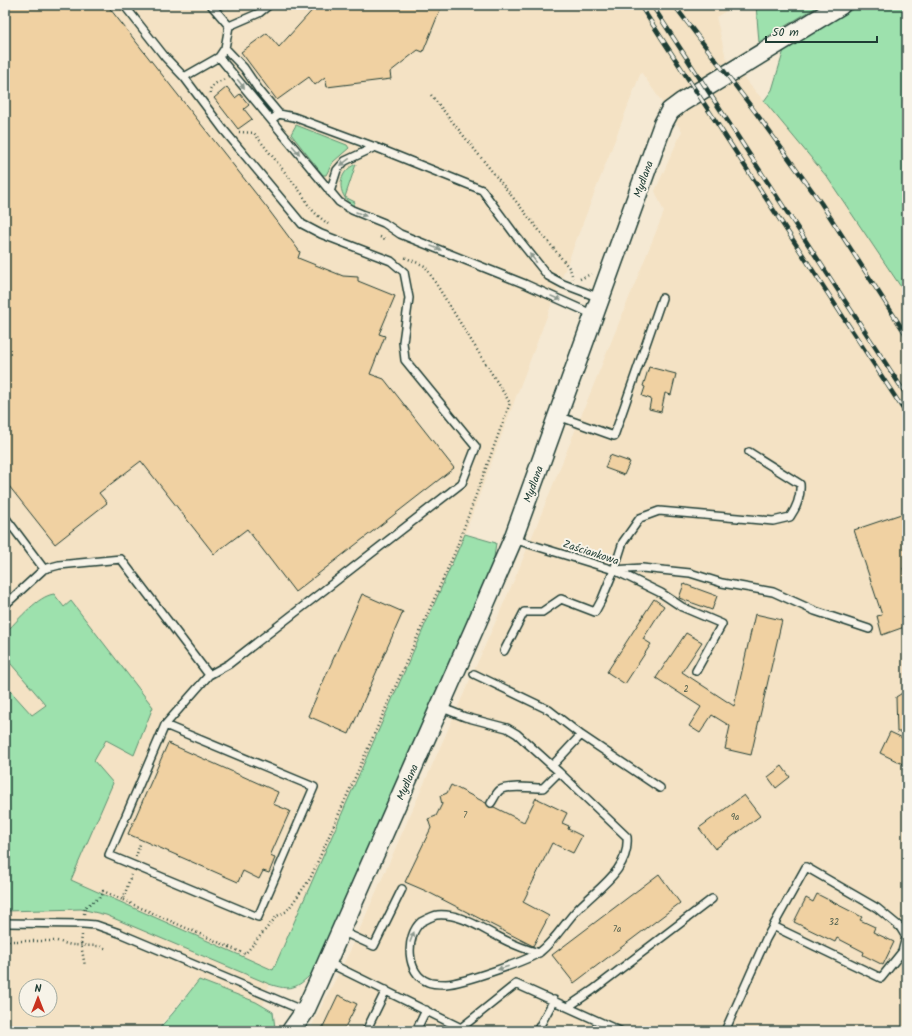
<svg xmlns="http://www.w3.org/2000/svg" width="912" height="1036" viewBox="0 0 912 1036" font-family="Kalam,sans-serif">
<rect width="100%" height="100%" fill="#f5e9d3"/>
<filter id="ink" filterUnits="userSpaceOnUse"><feTurbulence type="fractalNoise" baseFrequency=".025" numOctaves="2"/><feDisplacementMap in="SourceGraphic" scale="8" xChannelSelector="R" yChannelSelector="G"/><feConvolveMatrix kernelMatrix="1 2 1 2 8 2 1 2 1" color-interpolation-filters="sRGB"/></filter>
<g filter="url(#ink)">
<path fill="#f4e2c4" fill-rule="evenodd" d="M 5,5 L 736,5 L 716,17 L 726,58 L 764,101 L 827,177 L 907,296 L 907,1031 L 309,1031 L 350,951 L 518,571 L 664,212 L 655,191 L 682,131 L 641,72 L 514,402 L 460,547 L 273,970 L 262,1010 L 199,980 L 155,1031 L 5,1031 ZM 26,986 L 50,986 L 50,1010 L 26,1010 Z"/>
<path fill="#9de1ad" stroke="#5e8f70" d="M 756,5 L 820,5 L 759,42 Z
M 860,5 L 907,5 L 907,296 L 827,177 L 764,101 L 772,90 L 784,50 Z
M 296,125 L 347,145 L 349,148 L 333,162 L 326,175 L 323,175 L 291,134 Z
M 356,164 L 345,197 L 355,202 L 353,206 C 336,194 337,172 356,164 Z
M 465,534 L 496,543 L 493,564 L 312,973 C 297,989 290,991 269,984 L 106,915 L 81,909 L 5,911 L 5,685 L 32,715 L 46,705 L 5,657 L 5,640 L 9,636 L 8,630 C 19,619 38,596 54,594 L 64,607 L 71,601 L 153,707 L 134,755 L 106,740 L 94,761 L 113,783 L 71,880 L 273,970 Z
M 199,980 L 256,1002 L 273,1012 L 275,1028 L 274,1031 L 157,1031 L 173,1013 Z"/>
<path fill="#f0d1a2" stroke="#1f3d34" d="M 5,5 L 107,5 L 268,209 L 300,252 L 298,258 L 343,276 L 358,277 L 358,281 L 395,296 L 379,334 L 385,336 L 370,374 L 384,379 L 454,468 L 295,592 L 247,529 L 214,554 L 141,461 L 99,493 L 107,503 L 55,544 L 5,481 Z
M 317,5 L 442,5 L 423,52 L 418,50 L 390,72 L 391,79 L 327,87 L 325,77 L 315,85 L 309,77 L 277,100 L 241,52 L 267,33 L 279,47 Z
M 227,87 L 235,98 L 240,94 L 249,105 L 244,109 L 252,119 L 238,129 L 214,98 Z
M 649,367 L 676,374 L 671,395 L 665,393 L 661,412 L 649,409 L 651,399 L 642,396 L 645,387 L 643,386 Z
M 610,455 L 630,462 L 624,475 L 605,468 Z
M 907,512 L 907,568 L 903,568 L 907,581 L 907,626 L 882,635 L 877,616 L 882,615 L 854,530 Z
M 684,584 L 717,596 L 712,610 L 679,598 Z
M 362,594 L 403,612 L 349,734 L 308,716 Z
M 654,599 L 664,606 L 643,639 L 651,644 L 625,684 L 607,672 Z
M 755,614 L 782,620 L 751,755 L 725,749 L 730,726 L 712,715 L 700,733 L 689,726 L 701,707 L 656,678 L 686,633 L 702,642 L 682,672 L 734,706 Z
M 907,690 L 907,732 L 897,732 L 896,697 Z
M 890,732 L 907,740 L 907,766 L 880,753 Z
M 168,743 L 278,792 L 273,804 L 290,811 L 270,856 L 275,858 L 269,873 L 263,871 L 259,879 L 243,871 L 238,882 L 128,834 Z
M 782,766 L 790,777 L 776,788 L 768,777 Z
M 451,785 L 486,803 L 489,807 L 494,807 L 524,822 L 536,798 L 567,813 L 562,823 L 569,826 L 568,829 L 582,836 L 573,853 L 552,843 L 523,902 L 549,916 L 533,946 L 426,891 L 405,882 L 431,828 L 428,819 L 436,816 L 442,804 L 440,796 L 447,793 Z
M 744,795 L 760,816 L 715,849 L 699,828 Z
M 659,874 L 680,903 L 574,983 L 552,955 Z
M 817,894 L 862,917 L 860,920 L 875,927 L 873,932 L 894,942 L 883,965 L 863,955 L 864,952 L 837,938 L 835,942 L 794,922 L 806,898 L 813,902 Z
M 338,995 L 357,1004 L 343,1031 L 321,1031 Z"/>
<g fill="none" stroke-linecap="round" stroke-linejoin="round">
<g stroke="#1f3d34" stroke-width="10">
<path id="service" d="M 124,5 L 165,57 L 184,77
M 211,5 L 229,26
M 229,26 L 259,13 L 269,5
M 225,48 L 244,68 L 259,90 L 279,114
M 219,57 L 339,202 L 352,210 L 384,223 L 400,234 L 525,284 L 594,315
M 271,120 L 279,114 L 294,117 L 375,147 L 482,190 L 516,236 L 548,276 L 563,284 L 600,298
M 330,192 L 337,170 L 345,161 L 375,147
M 558,416 L 614,436 L 662,298
M 5,517 L 44,569
M 513,539 L 614,570 L 661,593 L 682,607 L 722,624 L 696,671
M 614,570 L 642,568 L 690,573 L 722,583 L 773,592 L 815,611 L 869,629
M 5,605 L 44,569 L 59,565 L 121,559 L 209,675 L 229,664 L 462,483 L 476,447 L 405,360 L 403,342 L 409,298 L 404,272 L 391,261 L 321,234 L 302,224 L 223,129 L 184,77 L 219,57 L 225,48 L 229,26
M 504,651 L 524,612 L 542,612 L 561,599 L 595,612 L 602,599 L 614,570 L 623,542 L 640,518 L 659,511 L 773,521 L 790,517 C 797,507 801,497 800,484 L 749,452
M 474,674 L 549,710 L 581,735
M 440,707 L 465,717 L 507,728 L 517,734 L 559,772 L 627,837 C 630,871 596,889 576,911 C 564,924 555,940 540,952 C 527,961 462,983 446,984 C 441,984 432,984 428,982 C 406,974 405,936 421,922 C 423,921 427,919 429,918 C 432,917 435,915 437,915 C 459,913 479,927 497,936 C 510,943 524,949 539,953
M 165,725 L 314,787 L 258,917 L 109,855 L 165,725 L 209,675
M 552,766 L 581,735 L 660,788
M 491,803 C 494,799 496,793 500,790 C 506,785 534,788 543,788 L 559,772
M 5,923 L 83,924 L 96,925 L 119,933 L 304,1011
M 341,931 L 374,946 L 402,889
M 327,962 L 461,1028 L 516,984 L 620,1031
M 568,1007 L 593,990 L 712,899
M 366,1031 L 386,990
M 416,1031 L 426,1010
M 537,1031 L 554,1000
M 725,1031 L 766,939 L 806,867 L 877,908 L 900,927 L 906,937 L 902,952 L 881,978 L 773,926"/>
</g>
<g stroke="#1f3d34" stroke-width="21">
<path id="tertiary" d="M 291,1031 L 305,1011 L 320,978 L 475,627 L 513,539 L 663,124 L 670,111 L 682,102 L 841,5"/>
</g>
<path stroke="#1f3d34" stroke-width="2.5" stroke-dasharray="1 3" stroke-linecap="butt" d="M 210,93 C 209,85 218,82 225,79
M 431,95 L 570,269 L 573,278
M 239,132 L 254,133 L 303,195 C 308,208 318,216 328,224
M 380,237 L 387,240
M 580,279 L 591,274
M 136,857 L 140,844
M 123,900 L 245,954 L 277,916 L 287,911 L 310,879 L 455,552 L 510,403 L 425,266 L 404,257
M 84,914 L 85,907 L 102,896 L 103,891 L 123,900 L 131,875
M 82,935 L 81,945 L 85,966
M 5,941 L 57,941 L 71,945 L 98,946 L 108,949"/>
<use href="#service" stroke="#f7f3e8" stroke-width="7"/>
<use href="#tertiary" stroke="#f7f3e8" stroke-width="18"/>
<g stroke="#1f3d34" stroke-width="4.5">
<path id="rail" d="M 640,5 L 907,415
M 652,5 L 907,396
M 674,5 L 756,113 L 821,203 L 907,336"/>
</g>
<use href="#rail" stroke="#f7f3e8" stroke-width="3" stroke-dasharray="9" stroke-linecap="butt"/>
</g>
<defs><path id="oneway-solid" d="M-6-.8H1V-3.2L6.5 0L1 3.2V.8H-6Z"/></defs>
<g fill="#8b988e">
<use href="#oneway-solid" transform="translate(241 84) rotate(51)"/>
<use href="#oneway-solid" transform="translate(296 150) rotate(50)"/>
<use href="#oneway-solid" transform="translate(345 162) rotate(142)"/>
<use href="#oneway-solid" transform="translate(361 214) rotate(22)"/>
<use href="#oneway-solid" transform="translate(436 248) rotate(22)"/>
<use href="#oneway-solid" transform="translate(533 258) rotate(-128)"/>
<use href="#oneway-solid" transform="translate(556 298) rotate(23)"/>
<use href="#oneway-solid" transform="translate(412 937) rotate(-69)"/>
<use href="#oneway-solid" transform="translate(503 968) rotate(162)"/>
</g>
</g>
<g text-anchor="middle" stroke-width="4" stroke-linejoin="round" paint-order="stroke">
<g font-size="9" fill="#536250">
<text x="686" y="692">2</text>
<text x="465" y="818">7</text>
<text x="735" y="820">9a</text>
<text x="834" y="925">32</text>
<text x="617" y="932">7a</text>
</g>
<g font-size="11" fill="#1f3d34" stroke="#f7f3e8">
<text transform="translate(643 179) rotate(-70)" y="4">Mydlana</text>
<text transform="translate(533 484) rotate(-70)" y="4">Mydlana</text>
<text transform="translate(591 552) rotate(18)" y="4">Zaściankowa</text>
<text transform="translate(407 782) rotate(-66)" y="4">Mydlana</text>
</g>
</g>
<rect width="912" height="1036" fill="none" stroke="#f7f3e8" stroke-width="20"/>
<rect x="10" y="10" width="892" height="1016" fill="none" stroke="#1f3d34" stroke-width="1.5" filter="url(#ink)"/>
<g transform="translate(38 998)"><circle r="19" fill="#f7f3e8" stroke="#a1aaa0"/>
<path d="M0-3L7 15L0 10L-7 15Z" fill="#c8321e"/>
<text y="-6" font-size="11" font-weight="bold" text-anchor="middle" fill="#1f3d34">N</text>
</g>
<path d="M766 36v6h111v-6" fill="none" stroke="#1f3d34" stroke-width="2"/>
<text x="772" y="36" font-size="12" fill="#1f3d34" stroke="#f7f3e8" stroke-width="3" paint-order="stroke">50 m</text>
</svg>
